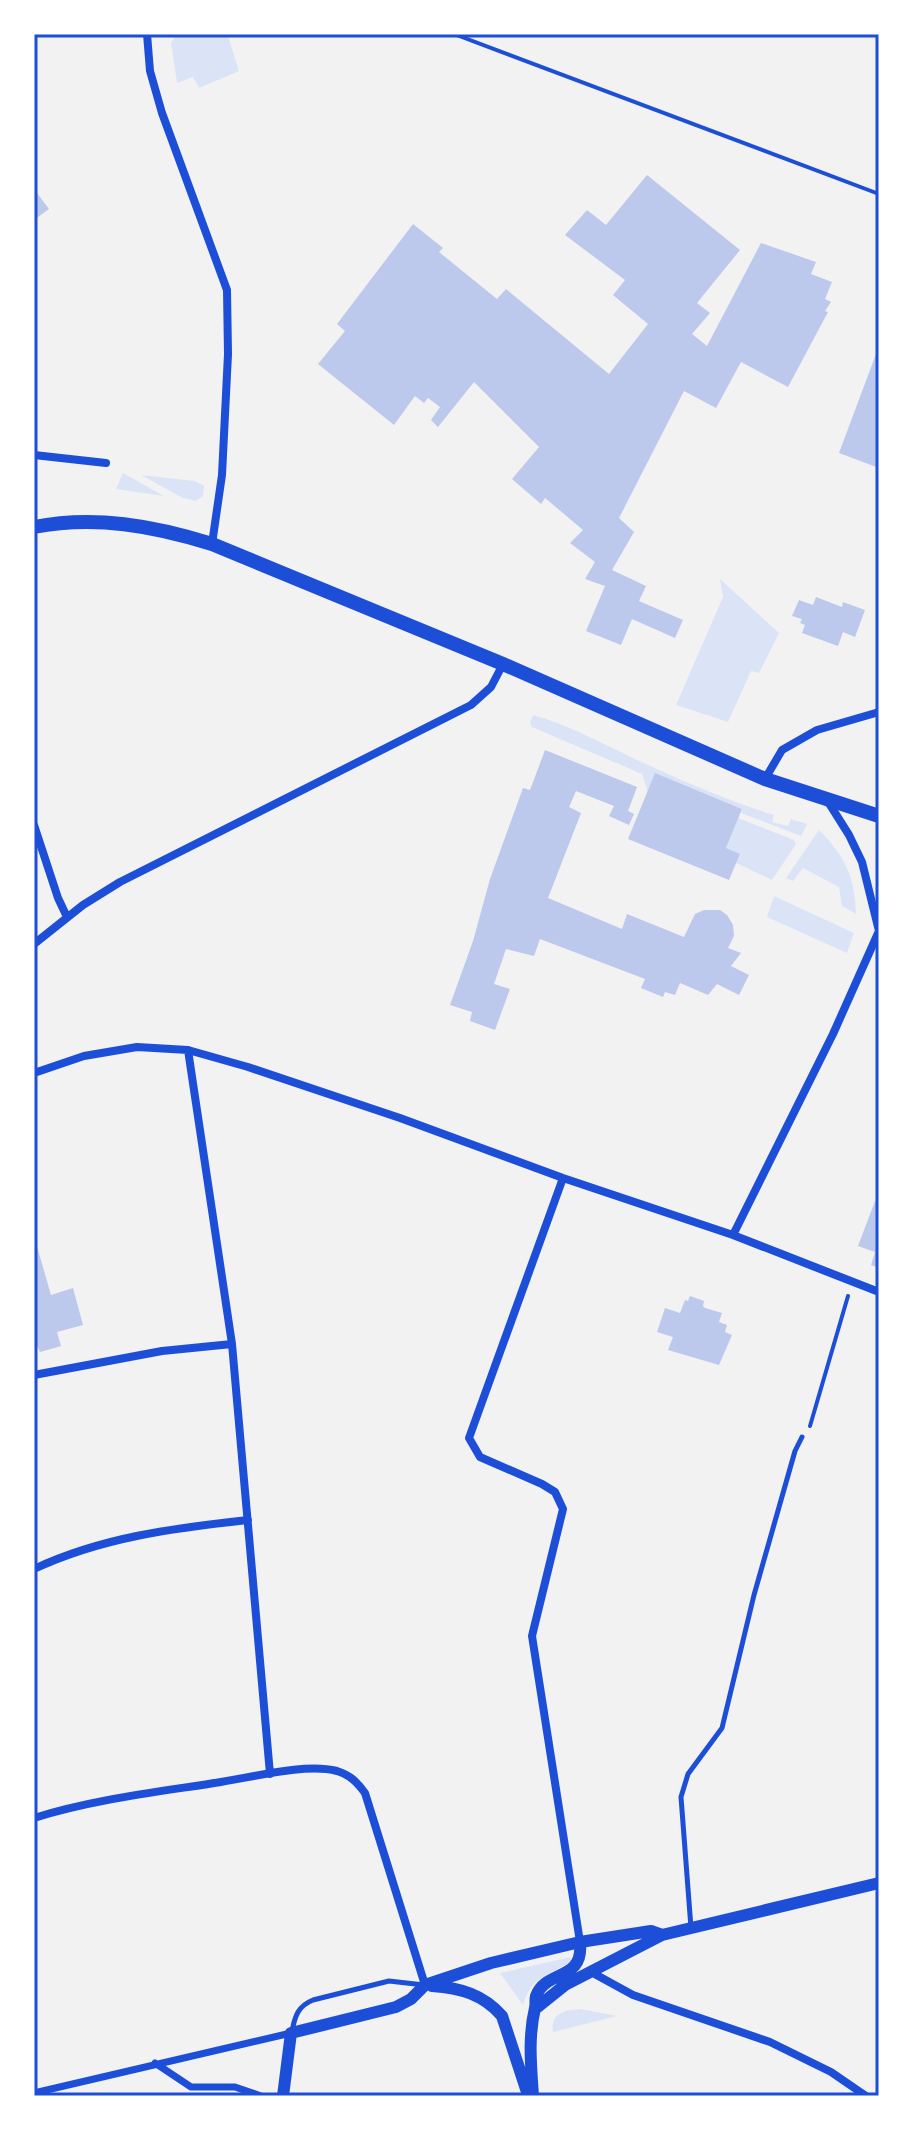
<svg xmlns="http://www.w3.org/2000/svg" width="913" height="2130" viewBox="0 0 913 2130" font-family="Arial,sans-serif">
<rect width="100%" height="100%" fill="#f2f2f2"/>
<path fill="#dbe4f7" d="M 177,34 L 222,34 L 229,39 L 239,71 L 199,88 L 193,77 L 177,83 L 171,43 Z
M 123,473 L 164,496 L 116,489 Z
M 141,475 L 195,481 L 204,486 L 203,496 L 196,501 L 183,498 Z
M 720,579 L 779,633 L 759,673 L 751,671 L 728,722 L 676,705 L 723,597 Z
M 533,715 C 568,725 602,743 635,759 C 680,780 726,800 774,815 L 772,822 L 788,826 L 791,819 L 807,824 L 801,836 L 741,813 L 742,809 L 656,774 L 648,792 L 642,774 L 532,727 L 530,723 Z
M 738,818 L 794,840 L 796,844 L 772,880 L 736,863 L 740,854 L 726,848 Z
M 819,830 C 845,856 855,877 856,914 L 842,906 L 839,887 L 803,868 L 793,881 L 786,878 Z
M 774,896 L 854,933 L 847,953 L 767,917 Z
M 570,1957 L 571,1961 C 548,1977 532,1975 523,2005 L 500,1973 Z
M 581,2009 L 617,2016 L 553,2032 C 550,2012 566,2010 581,2009 Z"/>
<path fill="#bdc9ec" d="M 647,175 L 740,250 L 697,303 L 710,313 L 692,334 L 707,346 L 761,243 L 816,262 L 811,274 L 832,282 L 825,299 L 831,302 L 825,311 L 828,312 L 788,387 L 741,362 L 716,408 L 684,391 L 619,518 L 634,532 L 612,570 L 646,586 L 639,601 L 683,620 L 675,638 L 632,619 L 621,645 L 586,631 L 605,586 L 585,579 L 595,562 L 570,543 L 583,530 L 545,498 L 541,504 L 512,479 L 539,447 L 474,382 L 438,427 L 431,420 L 440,407 L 428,398 L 424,403 L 415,396 L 394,425 L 318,364 L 345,331 L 337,324 L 413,224 L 443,248 L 439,252 L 497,299 L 506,289 L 609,374 L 648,324 L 613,295 L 625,280 L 565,235 L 587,210 L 606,225 Z
M 34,189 L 49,209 L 34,220 Z
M 879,346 L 879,468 L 839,453 Z
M 816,597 L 842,607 L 843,602 L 865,610 L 855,637 L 843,632 L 838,646 L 802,633 L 805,625 L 800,623 L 802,619 L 792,616 L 799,600 L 813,605 Z
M 545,750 L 637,787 L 628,811 L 634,814 L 629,825 L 609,816 L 614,806 L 576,791 L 569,807 L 581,813 L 548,898 L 622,929 L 627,914 L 684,937 L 695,914 L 704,910 L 720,910 L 727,915 L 733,925 L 734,936 L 728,948 L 741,953 L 731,966 L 749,975 L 739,995 L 717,984 L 708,995 L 680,983 L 675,995 L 665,992 L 663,997 L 641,988 L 645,979 L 540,939 L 534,956 L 506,949 L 494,984 L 510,989 L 495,1030 L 470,1021 L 472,1012 L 450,1005 L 473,941 L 490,879 L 523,788 L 530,790 Z
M 655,773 L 742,809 L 726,848 L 740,854 L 729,880 L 628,839 Z
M 875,1201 L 877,1201 L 876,1207 L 879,1208 L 879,1268 L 871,1265 L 875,1252 L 858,1246 Z
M 34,1236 L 51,1295 L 73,1288 L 83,1325 L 57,1332 L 61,1346 L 40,1352 L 34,1339 Z
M 690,1296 L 704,1301 L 703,1306 L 705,1308 L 722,1313 L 719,1322 L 727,1325 L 725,1332 L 732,1335 L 719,1365 L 668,1350 L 673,1337 L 657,1332 L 665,1308 L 680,1313 L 685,1300 L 688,1301 Z"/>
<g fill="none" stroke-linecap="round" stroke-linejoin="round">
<path stroke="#1d4ed8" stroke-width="4" d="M 454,34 L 879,194
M 810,1426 L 848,1296"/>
<path stroke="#1d4ed8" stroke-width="5" d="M 691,1928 L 681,1797 L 688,1774 L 722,1728 L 754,1595 L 795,1451 L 802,1437
M 292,2031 C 295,2016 298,2006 313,2000 L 389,1981 L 424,1985"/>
<path stroke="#1d4ed8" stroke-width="7" d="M 155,2063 L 191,2087 L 235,2087 L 261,2096
M 34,2093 L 291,2033"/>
<path stroke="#1d4ed8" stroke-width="8" d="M 147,34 L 150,71 L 162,113 L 227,290 L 228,354 L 222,475 L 212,544
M 34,455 L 106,463
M 765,779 L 782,750 L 817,730 L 879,712
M 34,825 L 58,898 L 67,917
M 34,944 L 83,905 L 120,882 L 471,705 L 491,687 L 503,664
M 188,1050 L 232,1344 L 270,1774
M 34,1073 L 84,1056 L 137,1047 L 188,1050 L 248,1067 L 400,1118 L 563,1178 L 733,1235 L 879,1292
M 563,1178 L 469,1438 L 480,1457 L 542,1484 L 555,1492 L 563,1509 L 532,1636 L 580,1942
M 733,1235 L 833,1034 L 879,931 L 862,862 L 849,835 L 827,800
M 34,1375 L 162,1351 L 232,1344
M 34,1569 C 102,1537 175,1528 248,1520
M 34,1818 C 95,1799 158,1792 221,1782 C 254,1777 305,1763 337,1771 C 350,1775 357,1782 365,1793 L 425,1985
M 591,1972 L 633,1995 L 770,2042 L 831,2072 L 866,2096"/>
<path stroke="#1d4ed8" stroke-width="12" d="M 432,1986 C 460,1988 483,1994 502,2016 L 528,2095
M 535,2009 L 565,1985 L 662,1935 L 879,1883
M 283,2096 L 291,2033 L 396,2007 L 411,1999 L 425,1985 L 491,1963 L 580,1942 L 651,1931 L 662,1935
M 533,2096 C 531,2066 528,2037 535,2008 C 536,2004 535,2000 536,1996 C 546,1969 584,1982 580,1942"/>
<path stroke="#1d4ed8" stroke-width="14" d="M 34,527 C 95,515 154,526 212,544 L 503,664 L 765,779 L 879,816"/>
</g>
<rect width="913" height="2130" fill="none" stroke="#ffffff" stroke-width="72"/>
<rect x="36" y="36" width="841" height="2058" fill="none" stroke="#1d4ed8" stroke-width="3"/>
</svg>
